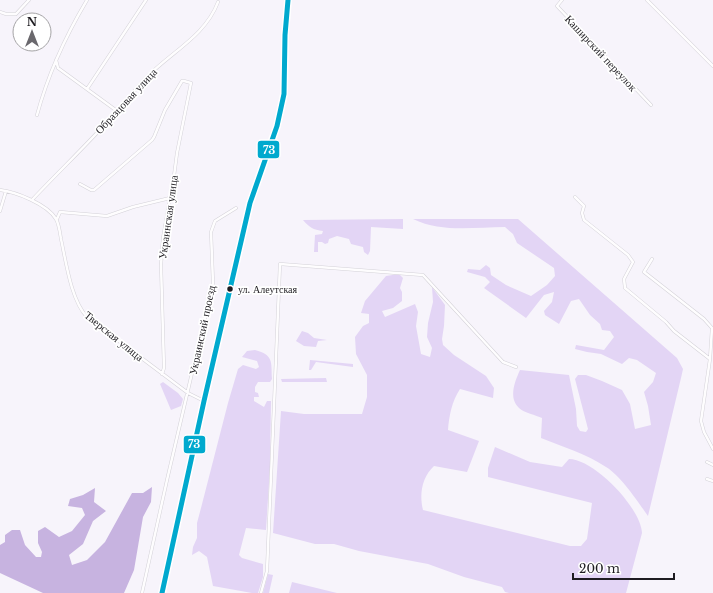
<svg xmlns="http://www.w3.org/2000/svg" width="713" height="593" viewBox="0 0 713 593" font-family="'Libre Baskerville',serif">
<rect width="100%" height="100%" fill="#f7f4fb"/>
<path fill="#e3d5f5" d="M 403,219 L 403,229 L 371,227 L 370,251 L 368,255 L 364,252 L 363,247 L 351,244 L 349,239 L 337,236 L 329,239 L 328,243 L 325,244 L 322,242 L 318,242 L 318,252 L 314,252 L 315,235 L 322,234 L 323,231 C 313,230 309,227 303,220 Z
M 413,219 L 518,219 L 677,358 L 683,369 L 681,378 L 648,516 C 638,502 621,476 606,467 C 587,454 563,447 541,438 L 542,418 C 536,415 524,413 519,408 C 508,398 515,381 520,370 L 569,375 L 576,409 L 577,426 L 580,431 L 586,432 L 588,429 L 575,379 L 578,375 L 586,375 L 602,381 L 622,390 L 630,404 L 635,429 L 651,425 L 648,406 L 644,392 L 653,382 L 656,373 L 637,360 L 629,358 L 622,364 L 601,354 L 587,352 L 575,349 L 576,345 L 604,350 L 614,337 L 610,331 L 602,330 L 600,324 L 590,315 L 579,299 L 571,301 L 559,324 L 545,315 L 544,311 L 552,302 L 554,292 L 544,295 L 526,318 L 484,288 L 490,282 L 485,277 L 467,272 L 468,269 L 480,270 L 486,265 L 490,268 L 491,275 L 506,285 L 531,296 L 547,285 L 555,276 L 554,268 L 517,243 L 513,234 L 505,227 C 474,227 442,233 413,219 Z
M 399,274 L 403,278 L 400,288 L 402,292 L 402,301 L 393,308 L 382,311 L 385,317 L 415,304 L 418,312 L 416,326 L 421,354 L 430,357 L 432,348 L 427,337 L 428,323 L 433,302 L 432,287 L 445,305 L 444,326 L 442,339 L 443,345 L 454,355 L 486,376 L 494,388 L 493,398 L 460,389 C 452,401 449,416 448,430 L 479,441 L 467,472 L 434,466 C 422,477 419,494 423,510 L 570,546 L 581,546 L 587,539 L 592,503 L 488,477 L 488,468 L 495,447 L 530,462 L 562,467 L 569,459 C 594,459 641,508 642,533 L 626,593 L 509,593 L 505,592 L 502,587 L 464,577 L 428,564 L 359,551 L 334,544 L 315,544 L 273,533 L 281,411 L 304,414 L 362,414 L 367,397 L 367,375 L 356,354 L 355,337 L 363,326 L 369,323 L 369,314 L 361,313 L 365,301 L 386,276 Z
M 302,331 L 308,333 L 314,338 L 327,340 L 318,341 L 316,347 L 304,346 L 296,341 Z
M 255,350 C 274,355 271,362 272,379 L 270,382 L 258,382 L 255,387 L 255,392 L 258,393 L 259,397 L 254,397 L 254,401 L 264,407 L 267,401 L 271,401 L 270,467 L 266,530 L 246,528 L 239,555 L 242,558 L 263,564 L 263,577 L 258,593 L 252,593 L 213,586 L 207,557 L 199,551 L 192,555 L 193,547 L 197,538 L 197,523 L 201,508 L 228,403 L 238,369 L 243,365 L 256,369 L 259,367 L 257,361 L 242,357 L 247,351 Z
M 310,360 L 353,364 L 353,367 L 316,362 L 311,370 L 309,370 Z
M 326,378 L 327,382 L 282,382 L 281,379 Z
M 163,382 L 178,393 L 183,399 L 181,406 L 171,410 L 160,384 Z
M 268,574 L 273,575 L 269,593 L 263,593 Z
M 292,582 L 337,593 L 339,593 L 289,593 Z"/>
<path fill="#c7b3e0" d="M 152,487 L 151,502 L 143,517 L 134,570 L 124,593 L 43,593 L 0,573 L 0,545 L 5,542 L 5,535 L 12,530 L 20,530 L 25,545 L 36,557 L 41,557 L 42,552 L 38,543 L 38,531 L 45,527 L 59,537 L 72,531 L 85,515 L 82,508 L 68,506 L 70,499 L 83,495 L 95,488 L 94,502 L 106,511 L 93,521 L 83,544 L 69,555 L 72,565 L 87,560 L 105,542 L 132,493 L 143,493 Z"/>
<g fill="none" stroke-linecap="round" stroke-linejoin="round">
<g stroke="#d4d2d8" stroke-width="3.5">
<path id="minor" d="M 562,0 L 557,6 L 651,105
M 647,0 L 713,66
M 0,12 L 6,14 L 16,14 L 29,0
M 56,60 L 58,68 L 117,111
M 87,89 L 146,0
M 37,115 C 48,74 65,37 87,0
M 80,184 L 91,190 L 94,190 L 152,140 L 154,137 L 165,110 L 182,81 L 184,81 L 191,83 L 177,153 L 174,176 L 163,238 L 161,265 L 164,368 L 162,374
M 0,190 C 16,192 47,204 56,219 C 59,224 60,233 61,239 C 66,262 71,300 87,317 L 188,393 L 204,401
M 575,197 L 584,206 L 582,213 L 584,220 L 628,255 L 633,262 L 624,279 L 625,288 L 666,322 L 674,331 L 710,359
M 32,200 C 60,170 90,142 117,111 C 127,101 135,89 145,79 C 169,53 205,37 218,2
M 0,211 L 6,191
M 57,219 L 60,212 L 107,216 L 133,207 L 170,198
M 652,259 L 644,272 L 704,319 L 712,328 L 710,359 L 701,421 L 704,432 L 713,449
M 707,462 L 713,465
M 707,479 L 713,481
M 142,593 L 167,480 L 213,283 L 211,232 L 215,221 L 236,208
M 261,593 L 267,571 L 280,264 L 423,275 L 503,362 L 516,367"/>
</g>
<g stroke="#c2bcc9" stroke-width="5">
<path id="primary" d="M 162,593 L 204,401 L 250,203 L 277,126 L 284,94 L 285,35 L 288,0"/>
</g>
<use href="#minor" stroke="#fefdfe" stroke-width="2.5"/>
<use href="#primary" stroke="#f6f3f9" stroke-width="4"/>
<g stroke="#fff" stroke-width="8">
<path id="bus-1" d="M 162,593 L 204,401 L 250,203 L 277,126 L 284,94 L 285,35 L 288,0"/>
</g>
<use href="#bus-1" stroke="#00a9ce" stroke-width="5"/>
</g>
<circle fill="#1e1c21" stroke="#fff" stroke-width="1.5" cx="230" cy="289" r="3.5"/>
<g text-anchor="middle" stroke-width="3.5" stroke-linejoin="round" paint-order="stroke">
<g font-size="10" fill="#1e1c21" stroke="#fff" text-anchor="start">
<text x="238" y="293">ул. Алеутская</text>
</g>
<g font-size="11" fill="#1e1c21" stroke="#fff">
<text transform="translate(601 53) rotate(47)" y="4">Каширский переулок</text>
<text transform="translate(126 101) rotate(-47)" y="4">Образцовая улица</text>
<text transform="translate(168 217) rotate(-82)" y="4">Украинская улица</text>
<text transform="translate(202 330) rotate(-78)" y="4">Украинский проезд</text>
<text transform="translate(114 336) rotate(39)" y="4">Тверская улица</text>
</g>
</g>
<g stroke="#fff" stroke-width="1.5">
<rect x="257" y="140" width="23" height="19" rx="4" fill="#00a9ce"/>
<rect x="183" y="435" width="23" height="19" rx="4" fill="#00a9ce"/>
</g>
<g font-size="11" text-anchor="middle" font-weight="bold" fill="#fff">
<text x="269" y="154">73</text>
<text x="194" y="448">73</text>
</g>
<g transform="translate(32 32)"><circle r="19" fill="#ffffff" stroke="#a5a4a6"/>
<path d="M0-3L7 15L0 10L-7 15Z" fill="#6a686d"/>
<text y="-6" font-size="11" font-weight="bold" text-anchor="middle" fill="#1e1c21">N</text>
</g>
<path d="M573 573v6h101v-6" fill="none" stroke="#1e1c21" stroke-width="2"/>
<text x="579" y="573" font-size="12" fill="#1e1c21" stroke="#ffffff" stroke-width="3" paint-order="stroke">200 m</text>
</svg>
